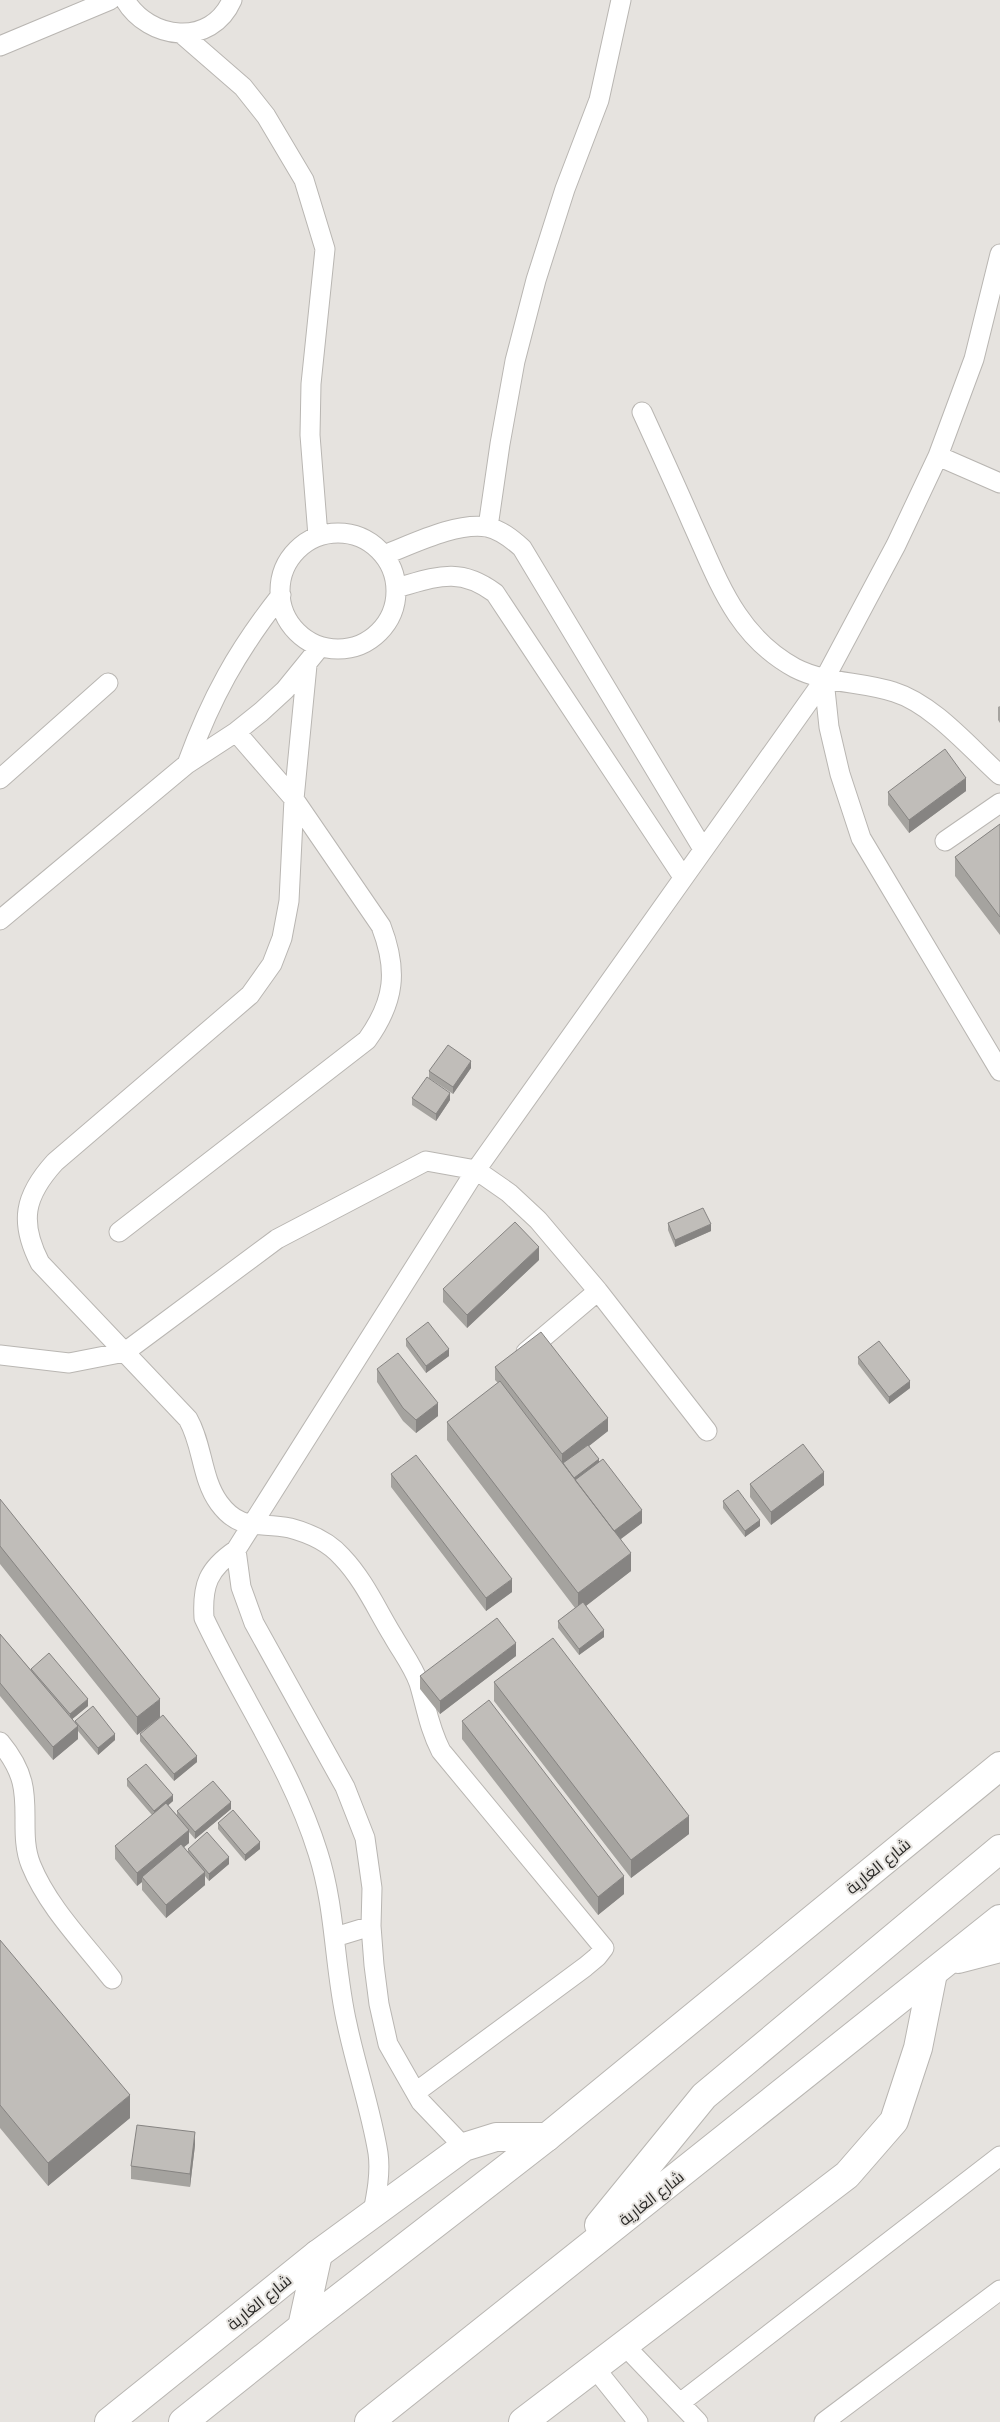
<svg xmlns="http://www.w3.org/2000/svg" width="1000" height="2422" viewBox="0 0 1000 2422" font-family="'Public Sans',Cairo,sans-serif">
<rect width="100%" height="100%" fill="#e6e3df"/>
<g fill="none" stroke-linecap="round" stroke-linejoin="round">
<g stroke="#b9b6b2" stroke-width="21">
<path id="service" d="M 125,0 C 149,40 211,48 232,0
M 182,34 L 243,87 L 266,116 L 304,180 L 325,249 L 311,384 L 310,435 L 318,536
M 0,46 L 110,0
M 642,412 C 659,449 676,486 692,523 C 718,580 736,636 795,668 C 826,684 861,681 894,692 C 933,704 970,748 1000,775
M 938,456 L 1000,483
M 488,527 L 500,444 L 515,361 L 536,280 L 565,189 L 599,100 L 621,0
M280 591a58 58 0 1 1 116 0a58 58 0 1 1-116 0Z
M 384,555 C 413,544 456,522 487,527 C 501,530 512,539 522,548 L 703,849
M 396,588 C 436,577 459,566 495,593 L 683,877
M 307,665 L 294,799 L 289,901 L 282,938 L 272,964 L 250,995 L 55,1162 C 24,1196 19,1222 40,1263 L 188,1419 C 203,1445 201,1478 219,1503 C 241,1533 260,1521 290,1528 C 309,1533 329,1542 342,1557 C 364,1580 377,1610 393,1636 C 402,1652 413,1666 419,1683 C 426,1706 429,1728 441,1751 L 604,1948 L 597,1957 L 585,1967 L 416,2092
M 824,680 L 829,727 L 840,774 L 861,838 L 1000,1071
M 187,764 C 211,698 237,651 281,595
M 0,779 L 108,683
M 945,841 L 1000,803
M 0,920 L 187,764 L 236,732 L 261,712 L 285,690 L 320,647
M 119,1232 L 367,1040 C 395,1001 398,970 381,926 L 294,799 L 236,732
M 526,1352 L 598,1291
M 0,1355 L 69,1363 L 125,1352 L 277,1239 L 426,1161 L 476,1170 L 509,1193 L 538,1220 L 598,1291 L 707,1431
M 236,1550 L 241,1587 L 254,1623 L 345,1787 L 365,1838 L 372,1888 L 371,1926 L 374,1965 L 379,2004 L 388,2044 L 421,2102 L 464,2147
M 0,1742 C 10,1754 18,1766 22,1782 C 29,1809 20,1838 31,1865 C 48,1907 84,1943 112,1979
M 335,1937 L 371,1926
M 372,2217 C 376,2197 381,2174 378,2153 C 371,2110 356,2067 347,2024 C 334,1968 336,1909 318,1853 C 292,1769 241,1697 204,1618 C 202,1585 208,1569 236,1550 L 476,1170 L 824,680 L 896,545 L 938,456 L 974,359 L 1000,254
M 624,2345 L 698,2422
M 594,2367 L 638,2422
M 680,2403 L 1000,2156
M 824,2422 L 1000,2290"/>
</g>
<g stroke="#b9b6b2" stroke-width="30">
<path id="minor" d="M 109,2422 L 318,2254 L 464,2147 L 496,2137 L 547,2137
M 523,2422 L 847,2175 L 894,2121 L 918,2048 L 933,1973"/>
</g>
<g stroke="#b9b6b2" stroke-width="30">
<path id="tertiary" d="M 958,1959 L 1000,1948
M 599,2225 L 704,2096 L 1000,1849
M 302,2327 L 318,2254
M 183,2422 L 302,2327 L 547,2137 L 1000,1766
M 369,2422 L 1000,1919"/>
</g>
<use href="#service" stroke="#fff" stroke-width="19"/>
<use href="#minor" stroke="#fff" stroke-width="28"/>
<use href="#tertiary" stroke="#fff" stroke-width="28"/>
</g>
<path fill="#a5a39f" d="M 1000,706 L 1000,723 L 998,720 L 998,707 Z
M 966,791 L 909,833 L 888,805 L 888,792 Z
M 1000,824 L 1000,935 L 955,876 L 955,857 Z
M 471,1068 L 453,1094 L 429,1078 L 429,1071 Z
M 412,1098 L 450,1100 L 436,1121 L 412,1105 Z
M 668,1223 L 711,1231 L 675,1247 L 668,1230 Z
M 539,1260 L 467,1328 L 443,1302 L 443,1289 Z
M 406,1339 L 449,1356 L 426,1373 L 406,1346 Z
M 858,1357 L 910,1388 L 889,1404 L 858,1364 Z
M 495,1367 L 608,1431 L 589,1446 L 599,1462 L 642,1523 L 621,1539 L 631,1571 L 586,1606 L 604,1637 L 579,1655 L 558,1628 L 558,1621 L 575,1608 L 447,1440 L 447,1422 L 498,1383 L 495,1380 Z
M 377,1369 L 438,1416 L 416,1433 L 403,1421 L 377,1382 Z
M 391,1474 L 512,1592 L 486,1611 L 391,1487 Z
M 750,1484 L 824,1485 L 771,1525 L 750,1497 Z
M 0,1499 L 160,1717 L 197,1762 L 174,1781 L 140,1741 L 140,1734 L 158,1720 L 137,1735 L 0,1564 Z
M 723,1501 L 760,1526 L 745,1537 L 723,1508 Z
M 0,1634 L 31,1670 L 31,1669 L 88,1706 L 72,1719 L 75,1723 L 75,1721 L 115,1740 L 98,1755 L 78,1731 L 78,1739 L 53,1760 L 0,1696 Z
M 516,1656 L 440,1714 L 420,1689 L 420,1676 Z
M 494,1682 L 689,1834 L 631,1878 L 494,1701 Z
M 462,1721 L 624,1894 L 598,1915 L 462,1739 Z
M 127,1779 L 173,1801 L 168,1805 L 177,1815 L 177,1811 L 231,1809 L 195,1839 L 189,1832 L 189,1843 L 184,1847 L 188,1852 L 188,1849 L 229,1864 L 209,1881 L 205,1876 L 205,1885 L 166,1918 L 142,1890 L 142,1882 L 137,1886 L 115,1859 L 115,1846 L 152,1815 L 127,1786 Z
M 218,1823 L 260,1849 L 245,1861 L 218,1829 Z
M 0,1940 L 130,2118 L 48,2186 L 0,2128 Z
M 195,2145 L 190,2187 L 131,2179 L 131,2166 Z"/>
<path fill="#868482" d="M 966,778 L 966,791 L 909,833 L 909,820 Z
M 471,1061 L 471,1068 L 453,1094 L 453,1087 Z
M 450,1093 L 450,1100 L 436,1121 L 436,1114 Z
M 711,1224 L 711,1231 L 675,1247 L 675,1240 Z
M 539,1247 L 539,1260 L 467,1328 L 467,1315 Z
M 449,1349 L 449,1356 L 426,1373 L 426,1366 Z
M 910,1381 L 910,1388 L 889,1404 L 889,1397 Z
M 438,1403 L 438,1416 L 416,1433 L 416,1420 Z
M 608,1418 L 608,1431 L 562,1467 L 562,1454 Z
M 599,1459 L 599,1466 L 576,1483 L 573,1478 Z
M 824,1472 L 824,1485 L 771,1525 L 771,1512 Z
M 642,1510 L 642,1523 L 614,1544 L 614,1531 Z
M 760,1520 L 760,1526 L 745,1537 L 745,1531 Z
M 631,1553 L 631,1571 L 578,1612 L 578,1593 Z
M 512,1579 L 512,1592 L 486,1611 L 486,1598 Z
M 604,1630 L 604,1637 L 579,1655 L 579,1649 Z
M 516,1643 L 516,1656 L 440,1714 L 440,1701 Z
M 88,1699 L 88,1706 L 70,1721 L 70,1714 Z
M 160,1699 L 160,1717 L 137,1735 L 137,1717 Z
M 78,1726 L 78,1739 L 53,1760 L 53,1747 Z
M 115,1734 L 115,1740 L 98,1755 L 98,1748 Z
M 197,1756 L 197,1762 L 174,1781 L 174,1774 Z
M 173,1795 L 173,1801 L 154,1818 L 154,1811 Z
M 231,1802 L 231,1809 L 195,1839 L 195,1832 Z
M 689,1816 L 689,1834 L 631,1878 L 631,1860 Z
M 189,1830 L 189,1843 L 144,1880 L 142,1877 L 142,1882 L 137,1886 L 137,1873 Z
M 260,1842 L 260,1849 L 245,1861 L 245,1855 Z
M 229,1857 L 229,1864 L 209,1881 L 209,1874 Z
M 205,1872 L 205,1885 L 166,1918 L 166,1905 Z
M 624,1876 L 624,1894 L 598,1915 L 598,1897 Z
M 130,2095 L 130,2118 L 48,2186 L 48,2163 Z
M 195,2132 L 195,2145 L 190,2187 L 190,2174 Z"/>
<path fill="#c0bdb9" stroke="#868482" d="M 945,749 L 966,778 L 909,820 L 888,792 Z
M 1000,824 L 1000,917 L 955,857 Z
M 448,1045 L 471,1061 L 453,1087 L 429,1071 Z
M 427,1077 L 450,1093 L 436,1114 L 412,1098 Z
M 703,1208 L 711,1224 L 675,1240 L 668,1223 Z
M 515,1222 L 539,1247 L 467,1315 L 443,1289 Z
M 428,1322 L 449,1349 L 426,1366 L 406,1339 Z
M 541,1332 L 608,1418 L 562,1454 L 495,1367 Z
M 879,1341 L 910,1381 L 889,1397 L 858,1357 Z
M 398,1353 L 438,1403 L 416,1420 L 403,1408 L 377,1369 Z
M 500,1381 L 631,1553 L 578,1593 L 447,1422 Z
M 803,1444 L 824,1472 L 771,1512 L 750,1484 Z
M 588,1445 L 599,1459 L 574,1478 L 563,1463 Z
M 416,1455 L 512,1579 L 486,1598 L 391,1474 Z
M 603,1459 L 642,1510 L 614,1531 L 575,1480 Z
M 738,1490 L 760,1520 L 745,1531 L 723,1501 Z
M 0,1499 L 160,1699 L 137,1717 L 0,1546 Z
M 583,1602 L 604,1630 L 579,1649 L 558,1621 Z
M 497,1618 L 516,1643 L 440,1701 L 420,1676 Z
M 0,1634 L 78,1726 L 53,1747 L 0,1683 Z
M 553,1638 L 689,1816 L 631,1860 L 494,1682 Z
M 49,1653 L 88,1699 L 70,1714 L 31,1669 Z
M 489,1700 L 624,1876 L 598,1897 L 462,1721 Z
M 93,1706 L 115,1734 L 98,1748 L 75,1721 Z
M 163,1715 L 197,1756 L 174,1774 L 140,1734 Z
M 146,1764 L 173,1795 L 154,1811 L 127,1779 Z
M 213,1781 L 231,1802 L 195,1832 L 177,1811 Z
M 166,1803 L 189,1830 L 137,1873 L 115,1846 Z
M 233,1810 L 260,1842 L 245,1855 L 218,1823 Z
M 207,1832 L 229,1857 L 209,1874 L 188,1849 Z
M 181,1844 L 205,1872 L 166,1905 L 142,1877 Z
M 0,1940 L 130,2095 L 48,2163 L 0,2105 Z
M 137,2125 L 195,2132 L 190,2174 L 131,2166 Z"/>
<g text-anchor="middle" stroke-width="4" stroke-linejoin="round" paint-order="stroke">
<g font-size="16" fill="#2b2a28" stroke="#e6e3df">
<text transform="translate(878 1866) rotate(-39)" y="6">شارع الغارية</text>
<text transform="translate(651 2198) rotate(-38)" y="6">شارع الغارية</text>
<text transform="translate(259 2302) rotate(-39)" y="6">شارع الغارية</text>
</g>
</g>
</svg>
